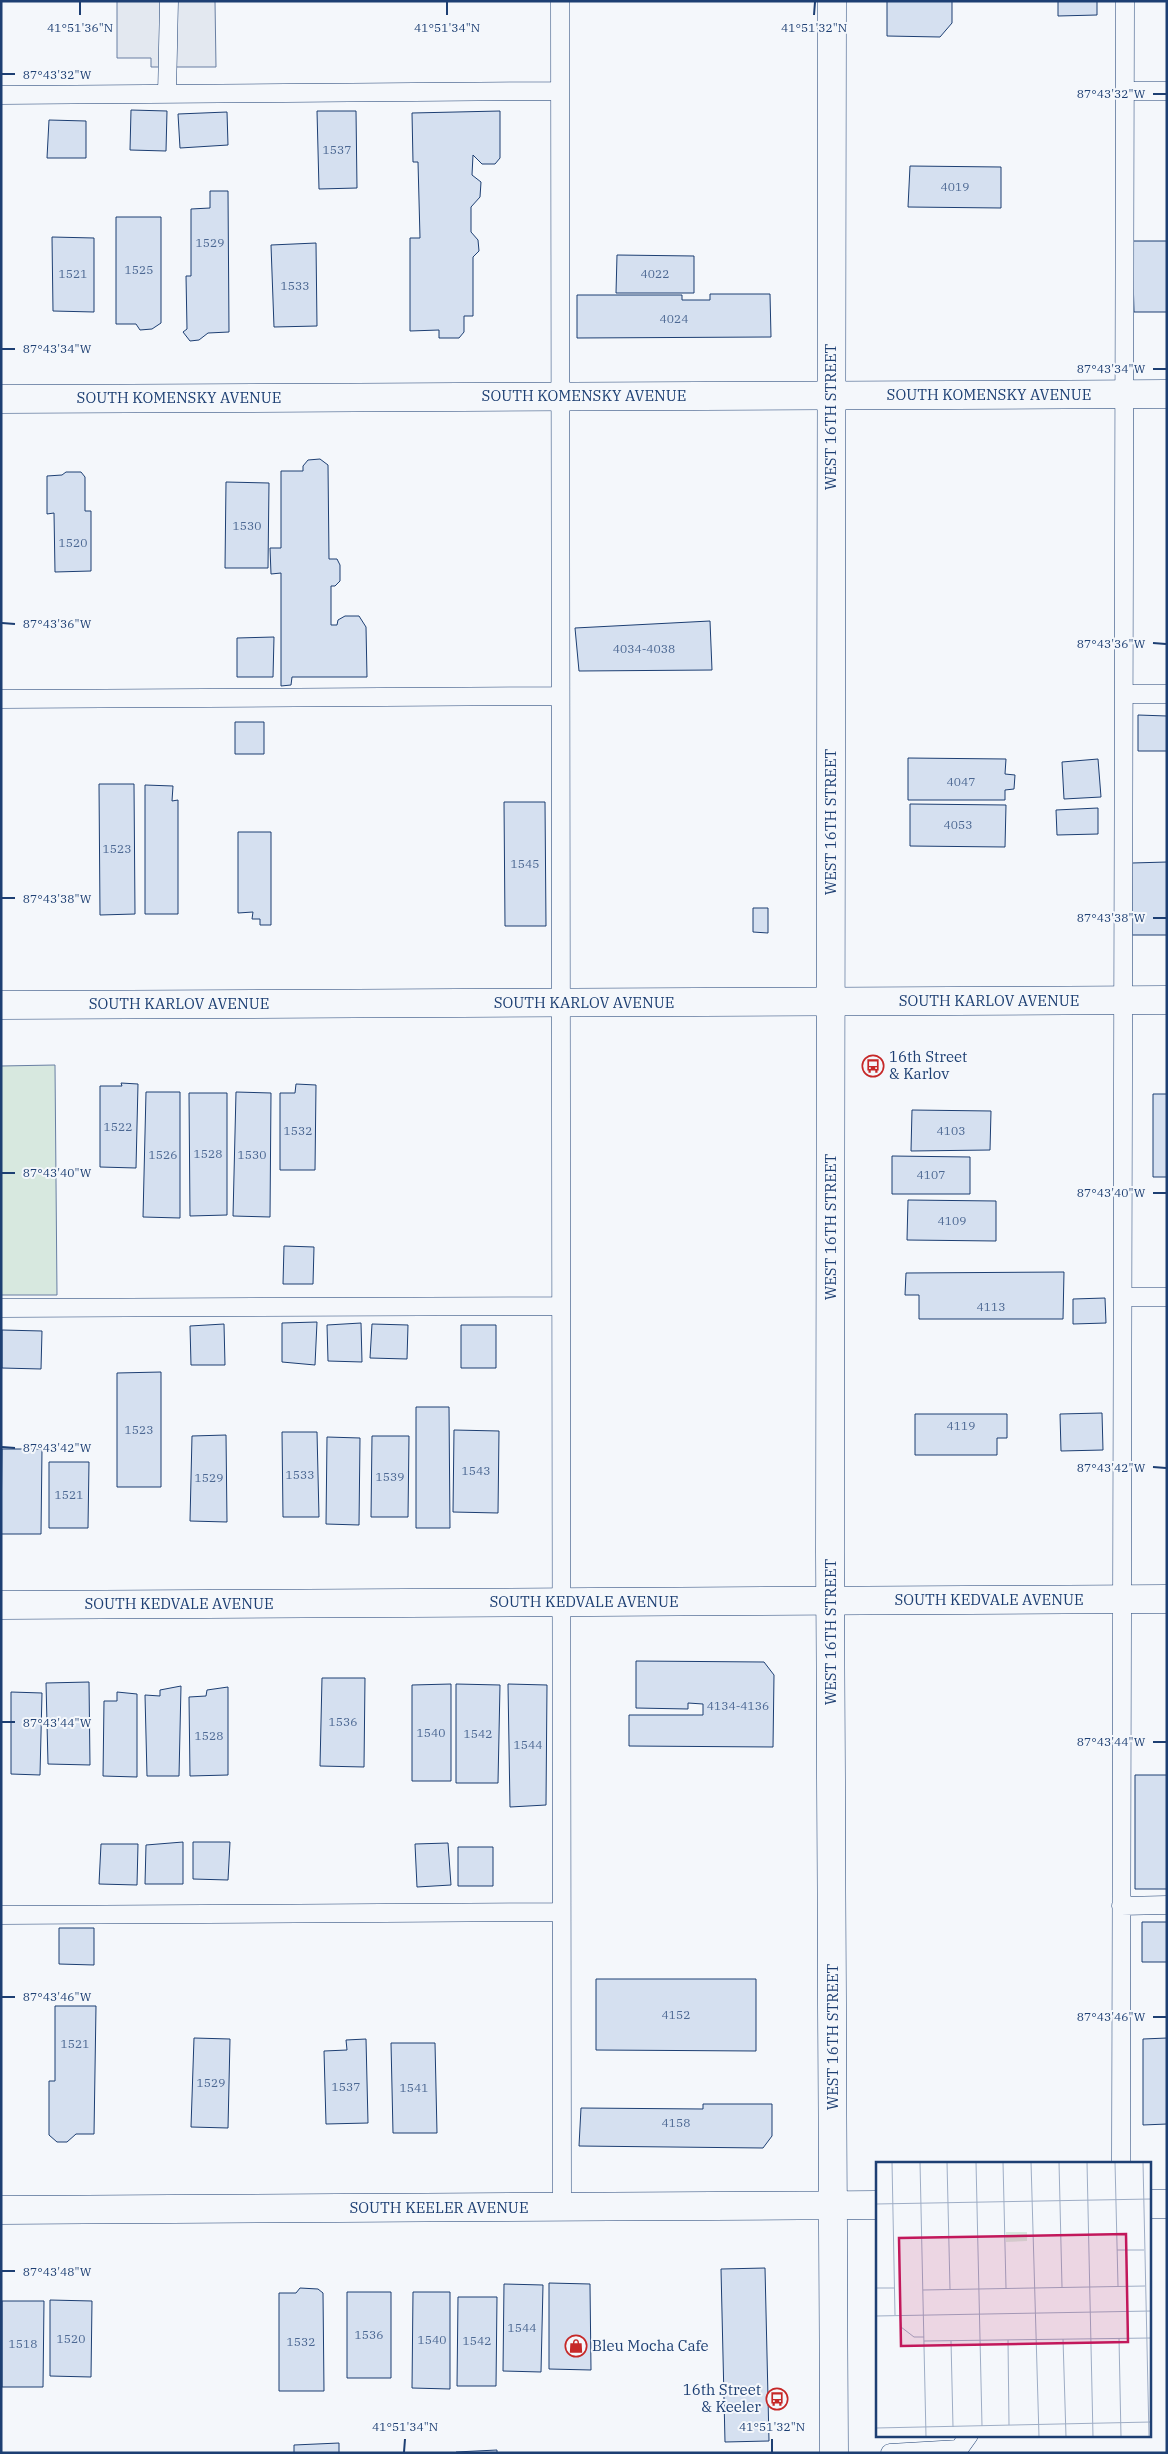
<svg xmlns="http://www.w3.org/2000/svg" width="1168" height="2454" viewBox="0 0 1168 2454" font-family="'IBM Plex Serif',serif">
<rect width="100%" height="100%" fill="#f4f7fb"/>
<path fill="#d7e8df" stroke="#687fa3" d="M 55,1065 L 57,1295 L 1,1295 L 1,1066 Z"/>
<path fill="#e3e8f0" stroke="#687fa3" d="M 117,1 L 215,1 L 216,67 L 151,67 L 151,58 L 117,58 Z"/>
<path fill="#d5e0f0" stroke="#1d3f73" d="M 887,1 L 952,1 L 952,23 L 940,37 L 887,36 Z
M 1058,1 L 1097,1 L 1097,15 L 1058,16 Z
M 131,110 L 167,111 L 166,151 L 130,150 Z
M 317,111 L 356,111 L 357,188 L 319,189 Z
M 500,111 L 500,158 L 495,164 L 482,164 L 473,155 L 472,175 L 481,182 L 480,197 L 471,207 L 471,232 L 478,240 L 479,251 L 473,257 L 473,316 L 464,316 L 464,332 L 459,338 L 439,338 L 439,330 L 410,331 L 410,238 L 420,238 L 418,162 L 413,162 L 412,113 Z
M 227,112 L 228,145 L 180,148 L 178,114 Z
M 49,120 L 86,121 L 86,158 L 47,158 Z
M 910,166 L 1001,167 L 1001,208 L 908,207 Z
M 210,191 L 228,191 L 229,332 L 208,333 L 199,340 L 190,341 L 183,332 L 187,329 L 186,276 L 191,276 L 191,209 L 210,208 Z
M 116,217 L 161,217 L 161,323 L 152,329 L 140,330 L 136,324 L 116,324 Z
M 52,237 L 94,238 L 94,312 L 53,311 Z
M 1132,241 L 1167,241 L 1167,312 L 1134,312 Z
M 316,243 L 317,326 L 274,327 L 271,245 Z
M 617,255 L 694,256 L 694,293 L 616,293 Z
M 710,294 L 770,294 L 771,337 L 577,338 L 577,295 L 682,295 L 682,300 L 710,300 Z
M 320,459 L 328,465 L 329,559 L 337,559 L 340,565 L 340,581 L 335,586 L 331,586 L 331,625 L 337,625 L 338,620 L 345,616 L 359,616 L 366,627 L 367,677 L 292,677 L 291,685 L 281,686 L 281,573 L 271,574 L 270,548 L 281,548 L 281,471 L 303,471 L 303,466 L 308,460 Z
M 66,472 L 81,472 L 85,477 L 85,511 L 91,511 L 91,571 L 55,572 L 54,513 L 47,514 L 47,476 L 62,475 Z
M 226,482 L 269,483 L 268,568 L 225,568 Z
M 710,621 L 712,670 L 579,671 L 575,628 Z
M 274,637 L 273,677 L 237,677 L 237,638 Z
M 1138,715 L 1167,716 L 1167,751 L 1138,751 Z
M 235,722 L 264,722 L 264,754 L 235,754 Z
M 908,758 L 1006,759 L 1005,774 L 1015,775 L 1014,789 L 1005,790 L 1005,800 L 908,800 Z
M 1098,759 L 1101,797 L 1064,799 L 1062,762 Z
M 99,784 L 134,784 L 135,914 L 100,915 Z
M 145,785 L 173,786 L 172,801 L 178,800 L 178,914 L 145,914 Z
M 504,802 L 545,802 L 546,926 L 505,926 Z
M 910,804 L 1006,805 L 1005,847 L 910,846 Z
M 1098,808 L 1098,834 L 1057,835 L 1056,810 Z
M 238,832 L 271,832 L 271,925 L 260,925 L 260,919 L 252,919 L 253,912 L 238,913 Z
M 1167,862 L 1167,935 L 1132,935 L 1132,863 Z
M 753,908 L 768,908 L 768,933 L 753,932 Z
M 121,1083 L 138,1084 L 136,1168 L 100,1167 L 100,1086 L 122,1086 Z
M 296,1084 L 316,1085 L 315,1170 L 280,1170 L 280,1093 L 295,1093 Z
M 146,1092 L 180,1092 L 180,1218 L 143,1217 Z
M 236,1092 L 271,1093 L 270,1217 L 233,1216 Z
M 189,1093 L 227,1093 L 227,1215 L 190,1216 Z
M 1153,1094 L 1167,1094 L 1167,1177 L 1153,1177 Z
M 912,1110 L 991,1111 L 990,1150 L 911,1151 Z
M 892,1156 L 970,1157 L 970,1194 L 892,1194 Z
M 908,1200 L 996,1201 L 996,1241 L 907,1240 Z
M 284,1246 L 314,1247 L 313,1284 L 283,1284 Z
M 1064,1272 L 1063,1319 L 919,1319 L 919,1295 L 905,1295 L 906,1273 Z
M 1105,1298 L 1106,1323 L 1073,1324 L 1073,1299 Z
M 317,1322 L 315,1365 L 282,1362 L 282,1323 Z
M 361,1323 L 362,1362 L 328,1361 L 327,1325 Z
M 224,1324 L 225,1365 L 191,1365 L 190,1326 Z
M 372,1324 L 408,1325 L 407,1359 L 370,1358 Z
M 461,1325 L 496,1325 L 496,1368 L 461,1368 Z
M 2,1330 L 42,1331 L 41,1369 L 2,1368 Z
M 161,1372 L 161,1487 L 117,1487 L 117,1373 Z
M 416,1407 L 449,1407 L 450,1528 L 416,1528 Z
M 1102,1413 L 1103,1450 L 1061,1451 L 1060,1414 Z
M 915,1414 L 1007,1414 L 1007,1438 L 997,1438 L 997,1455 L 915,1455 Z
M 454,1430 L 499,1431 L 498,1513 L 453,1512 Z
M 282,1432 L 317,1432 L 319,1517 L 283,1517 Z
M 226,1435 L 227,1522 L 190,1521 L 192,1436 Z
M 372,1436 L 409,1436 L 408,1517 L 371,1517 Z
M 327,1437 L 360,1438 L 359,1525 L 326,1524 Z
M 2,1449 L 42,1449 L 41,1534 L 1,1534 Z
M 49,1462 L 89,1462 L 88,1528 L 49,1528 Z
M 636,1661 L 764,1662 L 774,1675 L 773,1747 L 629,1746 L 629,1715 L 703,1715 L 703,1704 L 688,1703 L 688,1709 L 636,1708 Z
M 322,1678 L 365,1678 L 364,1767 L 320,1766 Z
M 89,1682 L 90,1765 L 48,1764 L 46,1683 Z
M 451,1684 L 451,1781 L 412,1781 L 412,1685 Z
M 456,1684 L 500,1685 L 498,1783 L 456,1783 Z
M 508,1684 L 547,1685 L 546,1805 L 510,1807 Z
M 181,1686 L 179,1776 L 147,1776 L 145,1695 L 160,1696 L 160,1690 Z
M 228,1687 L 228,1775 L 190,1776 L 189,1697 L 206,1696 L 207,1690 Z
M 11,1692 L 42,1693 L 40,1775 L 11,1774 Z
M 117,1692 L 137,1694 L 137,1777 L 103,1776 L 104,1701 L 117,1701 Z
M 1135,1775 L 1167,1775 L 1167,1889 L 1135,1889 Z
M 183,1842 L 183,1884 L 145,1884 L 146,1845 Z
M 193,1842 L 230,1842 L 228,1880 L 193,1879 Z
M 448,1843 L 451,1885 L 417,1887 L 415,1844 Z
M 101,1844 L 138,1844 L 137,1885 L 99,1884 Z
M 458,1847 L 493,1847 L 493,1886 L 458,1886 Z
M 1142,1922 L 1167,1922 L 1167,1962 L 1142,1962 Z
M 59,1928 L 94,1928 L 94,1965 L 59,1964 Z
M 596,1979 L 756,1979 L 756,2051 L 596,2050 Z
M 55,2006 L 96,2006 L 94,2134 L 76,2134 L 67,2142 L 57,2142 L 49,2135 L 49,2081 L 55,2081 Z
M 194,2038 L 230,2039 L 228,2128 L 191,2127 Z
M 1167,2038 L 1167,2124 L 1143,2125 L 1143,2039 Z
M 366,2039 L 368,2123 L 326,2124 L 324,2051 L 347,2050 L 346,2040 Z
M 391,2043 L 435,2043 L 437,2133 L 393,2133 Z
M 703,2104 L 772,2104 L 772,2136 L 763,2148 L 579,2146 L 581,2108 L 703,2109 Z
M 765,2268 L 769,2441 L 725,2442 L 721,2269 Z
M 549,2283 L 590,2284 L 591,2370 L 549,2369 Z
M 504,2284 L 543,2285 L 541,2372 L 503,2371 Z
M 300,2288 L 318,2289 L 323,2293 L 324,2391 L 279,2391 L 279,2293 L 296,2293 Z
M 347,2292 L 391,2292 L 391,2378 L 347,2378 Z
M 413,2292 L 450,2292 L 450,2389 L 412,2388 Z
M 458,2297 L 497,2297 L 496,2386 L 457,2386 Z
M 50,2300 L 92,2301 L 91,2377 L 50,2376 Z
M 2,2301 L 44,2301 L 43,2387 L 2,2387 Z
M 339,2443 L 339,2453 L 294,2453 L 294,2445 Z
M 497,2450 L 497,2453 L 456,2453 L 456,2452 Z"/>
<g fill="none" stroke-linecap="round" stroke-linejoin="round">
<g stroke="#1d3f73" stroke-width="19">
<path id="lane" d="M 560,1 L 562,2207
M 1124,91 L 1167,91
M 167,94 L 169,1
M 1,95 L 560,91
M 1124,694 L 1167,694
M 1,699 L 560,696
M 1123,1297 L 1167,1297
M 1,1308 L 561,1306
M 1121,1906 L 1167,1905
M 1,1915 L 561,1912
M 1121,2163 L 1125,1
M 890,2453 L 959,2449 L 969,2435"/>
</g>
<g stroke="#1d3f73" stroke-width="29">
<path id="street" d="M 1,399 L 1167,394
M 1,1005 L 1167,1000
M 1,1605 L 1167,1599"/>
</g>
<g stroke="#1d3f73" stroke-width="29">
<path id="secondary" d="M 832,1 L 830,1553 L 834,2453
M 1149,2204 L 1167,2204
M 1,2210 L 877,2205"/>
</g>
<use href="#lane" stroke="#f4f7fb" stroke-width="18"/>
<use href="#street" stroke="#f4f7fb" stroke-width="28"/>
<use href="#secondary" stroke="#f4f7fb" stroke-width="28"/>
</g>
<path fill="none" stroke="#1d3f73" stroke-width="2" d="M 80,15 L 80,2M 447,15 L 447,2M 814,15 L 815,2M 2,74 L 15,74M 1153,94 L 1166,94M 2,349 L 15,349M 1153,369 L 1166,369M 2,623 L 15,624M 1153,643 L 1166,644M 2,898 L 15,898M 1153,918 L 1166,918M 2,1173 L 15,1173M 1153,1193 L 1166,1193M 2,1447 L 15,1448M 1153,1467 L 1166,1468M 2,1722 L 15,1722M 1153,1742 L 1166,1742M 2,1997 L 15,1997M 1153,2017 L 1166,2017M 2,2271 L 15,2271M 404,2452 L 405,2439M 772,2452 L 772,2439"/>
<defs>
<g id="bus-ring" transform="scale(1.125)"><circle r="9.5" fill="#f4f7fb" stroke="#c62828" stroke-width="1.5"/><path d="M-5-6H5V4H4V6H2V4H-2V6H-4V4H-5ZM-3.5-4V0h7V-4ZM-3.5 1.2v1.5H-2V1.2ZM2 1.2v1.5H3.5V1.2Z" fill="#c62828"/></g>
<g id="shop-ring" transform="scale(1.125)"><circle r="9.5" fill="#f4f7fb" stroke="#c62828" stroke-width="1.5"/><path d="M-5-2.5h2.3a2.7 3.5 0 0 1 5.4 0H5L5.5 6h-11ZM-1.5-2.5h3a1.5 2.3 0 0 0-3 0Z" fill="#c62828"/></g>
</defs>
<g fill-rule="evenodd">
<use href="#bus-ring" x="873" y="1066"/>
<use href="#shop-ring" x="576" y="2346"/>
<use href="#bus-ring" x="777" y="2399"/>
</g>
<g text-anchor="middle" stroke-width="4" stroke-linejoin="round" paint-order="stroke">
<g font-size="12" fill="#4b6792">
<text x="337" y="154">1537</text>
<text x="955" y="191">4019</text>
<text x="210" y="247">1529</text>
<text x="139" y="274">1525</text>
<text x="73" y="278">1521</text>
<text x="655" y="278">4022</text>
<text x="295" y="290">1533</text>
<text x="674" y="323">4024</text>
<text x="247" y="530">1530</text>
<text x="73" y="547">1520</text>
<text x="644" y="653">4034-4038</text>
<text x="961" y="786">4047</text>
<text x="958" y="829">4053</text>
<text x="117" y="853">1523</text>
<text x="525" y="868">1545</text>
<text x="118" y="1131">1522</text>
<text x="298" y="1135">1532</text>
<text x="951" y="1135">4103</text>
<text x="208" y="1158">1528</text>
<text x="163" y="1159">1526</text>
<text x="252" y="1159">1530</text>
<text x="931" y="1179">4107</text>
<text x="952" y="1225">4109</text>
<text x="991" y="1311">4113</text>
<text x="961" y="1430">4119</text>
<text x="139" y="1434">1523</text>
<text x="476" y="1475">1543</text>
<text x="300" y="1479">1533</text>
<text x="390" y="1481">1539</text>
<text x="209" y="1482">1529</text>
<text x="69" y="1499">1521</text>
<text x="738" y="1710">4134-4136</text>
<text x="343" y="1726">1536</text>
<text x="431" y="1737">1540</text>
<text x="478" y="1738">1542</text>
<text x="209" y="1740">1528</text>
<text x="528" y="1749">1544</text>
<text x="676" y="2019">4152</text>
<text x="75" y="2048">1521</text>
<text x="211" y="2087">1529</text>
<text x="346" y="2091">1537</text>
<text x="414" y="2092">1541</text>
<text x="676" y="2127">4158</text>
<text x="522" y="2332">1544</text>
<text x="369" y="2339">1536</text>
<text x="71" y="2343">1520</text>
<text x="432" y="2344">1540</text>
<text x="477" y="2345">1542</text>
<text x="301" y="2346">1532</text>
<text x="23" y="2348">1518</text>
</g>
<g font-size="15" fill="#1d3f73" stroke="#f4f7fb">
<text x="989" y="400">SOUTH KOMENSKY AVENUE</text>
<text x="584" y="401">SOUTH KOMENSKY AVENUE</text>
<text x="179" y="403">SOUTH KOMENSKY AVENUE</text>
<text transform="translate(831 417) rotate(-90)" y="5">WEST 16TH STREET</text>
<text transform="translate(831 822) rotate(-90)" y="5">WEST 16TH STREET</text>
<text x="989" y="1006">SOUTH KARLOV AVENUE</text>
<text x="584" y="1008">SOUTH KARLOV AVENUE</text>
<text x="179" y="1009">SOUTH KARLOV AVENUE</text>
<text transform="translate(831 1227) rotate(-90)" y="5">WEST 16TH STREET</text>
<text x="989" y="1605">SOUTH KEDVALE AVENUE</text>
<text x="584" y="1607">SOUTH KEDVALE AVENUE</text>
<text x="179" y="1609">SOUTH KEDVALE AVENUE</text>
<text transform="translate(831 1632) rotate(-90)" y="5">WEST 16TH STREET</text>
<text transform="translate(833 2037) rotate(-90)" y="5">WEST 16TH STREET</text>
<text x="439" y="2213">SOUTH KEELER AVENUE</text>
</g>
<g font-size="15" fill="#1d3f73" stroke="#f4f7fb" text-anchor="start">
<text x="889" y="1062">16th Street<tspan x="889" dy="17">&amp; Karlov</tspan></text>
<text x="592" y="2351">Bleu Mocha Cafe</text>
<text x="761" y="2395" text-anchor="end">16th Street<tspan x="761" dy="17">&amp; Keeler</tspan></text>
</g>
</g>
<g transform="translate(876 2162)">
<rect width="275" height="275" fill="#f4f7fb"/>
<path d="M 130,70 L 151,70 L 151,79 L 130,80 Z" fill="#d7e8df"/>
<path fill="none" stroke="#9eadc5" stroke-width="1" d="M 16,0 L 19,153M 44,0 L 50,275M 71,0 L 74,127M 100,0 L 106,264M 127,0 L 130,126M 155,0 L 163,275M 183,0 L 186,125M 211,0 L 217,275M 239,0 L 242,124M 267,0 L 273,275M 0,42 L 275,37M 241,88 L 268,88M 0,126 L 19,126M 47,128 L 269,124M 24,153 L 25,165 L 38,175 L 48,175M 0,154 L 275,149M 243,176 L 245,275M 187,177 L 190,275M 132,178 L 133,263M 48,179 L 275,176M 75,179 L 77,265M 0,266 L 275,260"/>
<path fill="#c2185b" fill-opacity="0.15" stroke="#c2185b" stroke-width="2.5" d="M 250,72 L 252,180 L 25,184 L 23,76 Z"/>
<rect width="275" height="275" fill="none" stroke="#1d3f73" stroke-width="2.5"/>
</g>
<g font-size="12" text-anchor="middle" fill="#1d3f73" stroke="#f4f7fb" stroke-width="4" stroke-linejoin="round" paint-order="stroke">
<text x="80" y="32">41°51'36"N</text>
<text x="447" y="32">41°51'34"N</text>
<text x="814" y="32">41°51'32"N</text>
<text x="57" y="79">87°43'32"W</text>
<text x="1111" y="98">87°43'32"W</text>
<text x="57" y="353">87°43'34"W</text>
<text x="1111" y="373">87°43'34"W</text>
<text x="57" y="628">87°43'36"W</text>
<text x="1111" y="648">87°43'36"W</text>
<text x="57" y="903">87°43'38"W</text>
<text x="1111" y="922">87°43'38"W</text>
<text x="57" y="1177">87°43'40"W</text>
<text x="1111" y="1197">87°43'40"W</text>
<text x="57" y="1452">87°43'42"W</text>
<text x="1111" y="1472">87°43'42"W</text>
<text x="57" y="1727">87°43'44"W</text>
<text x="1111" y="1746">87°43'44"W</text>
<text x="57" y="2001">87°43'46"W</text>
<text x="1111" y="2021">87°43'46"W</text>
<text x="57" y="2276">87°43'48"W</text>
<text x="405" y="2431">41°51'34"N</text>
<text x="772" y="2431">41°51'32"N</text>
</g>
<rect width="1168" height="2454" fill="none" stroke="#1d3f73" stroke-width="5"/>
</svg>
